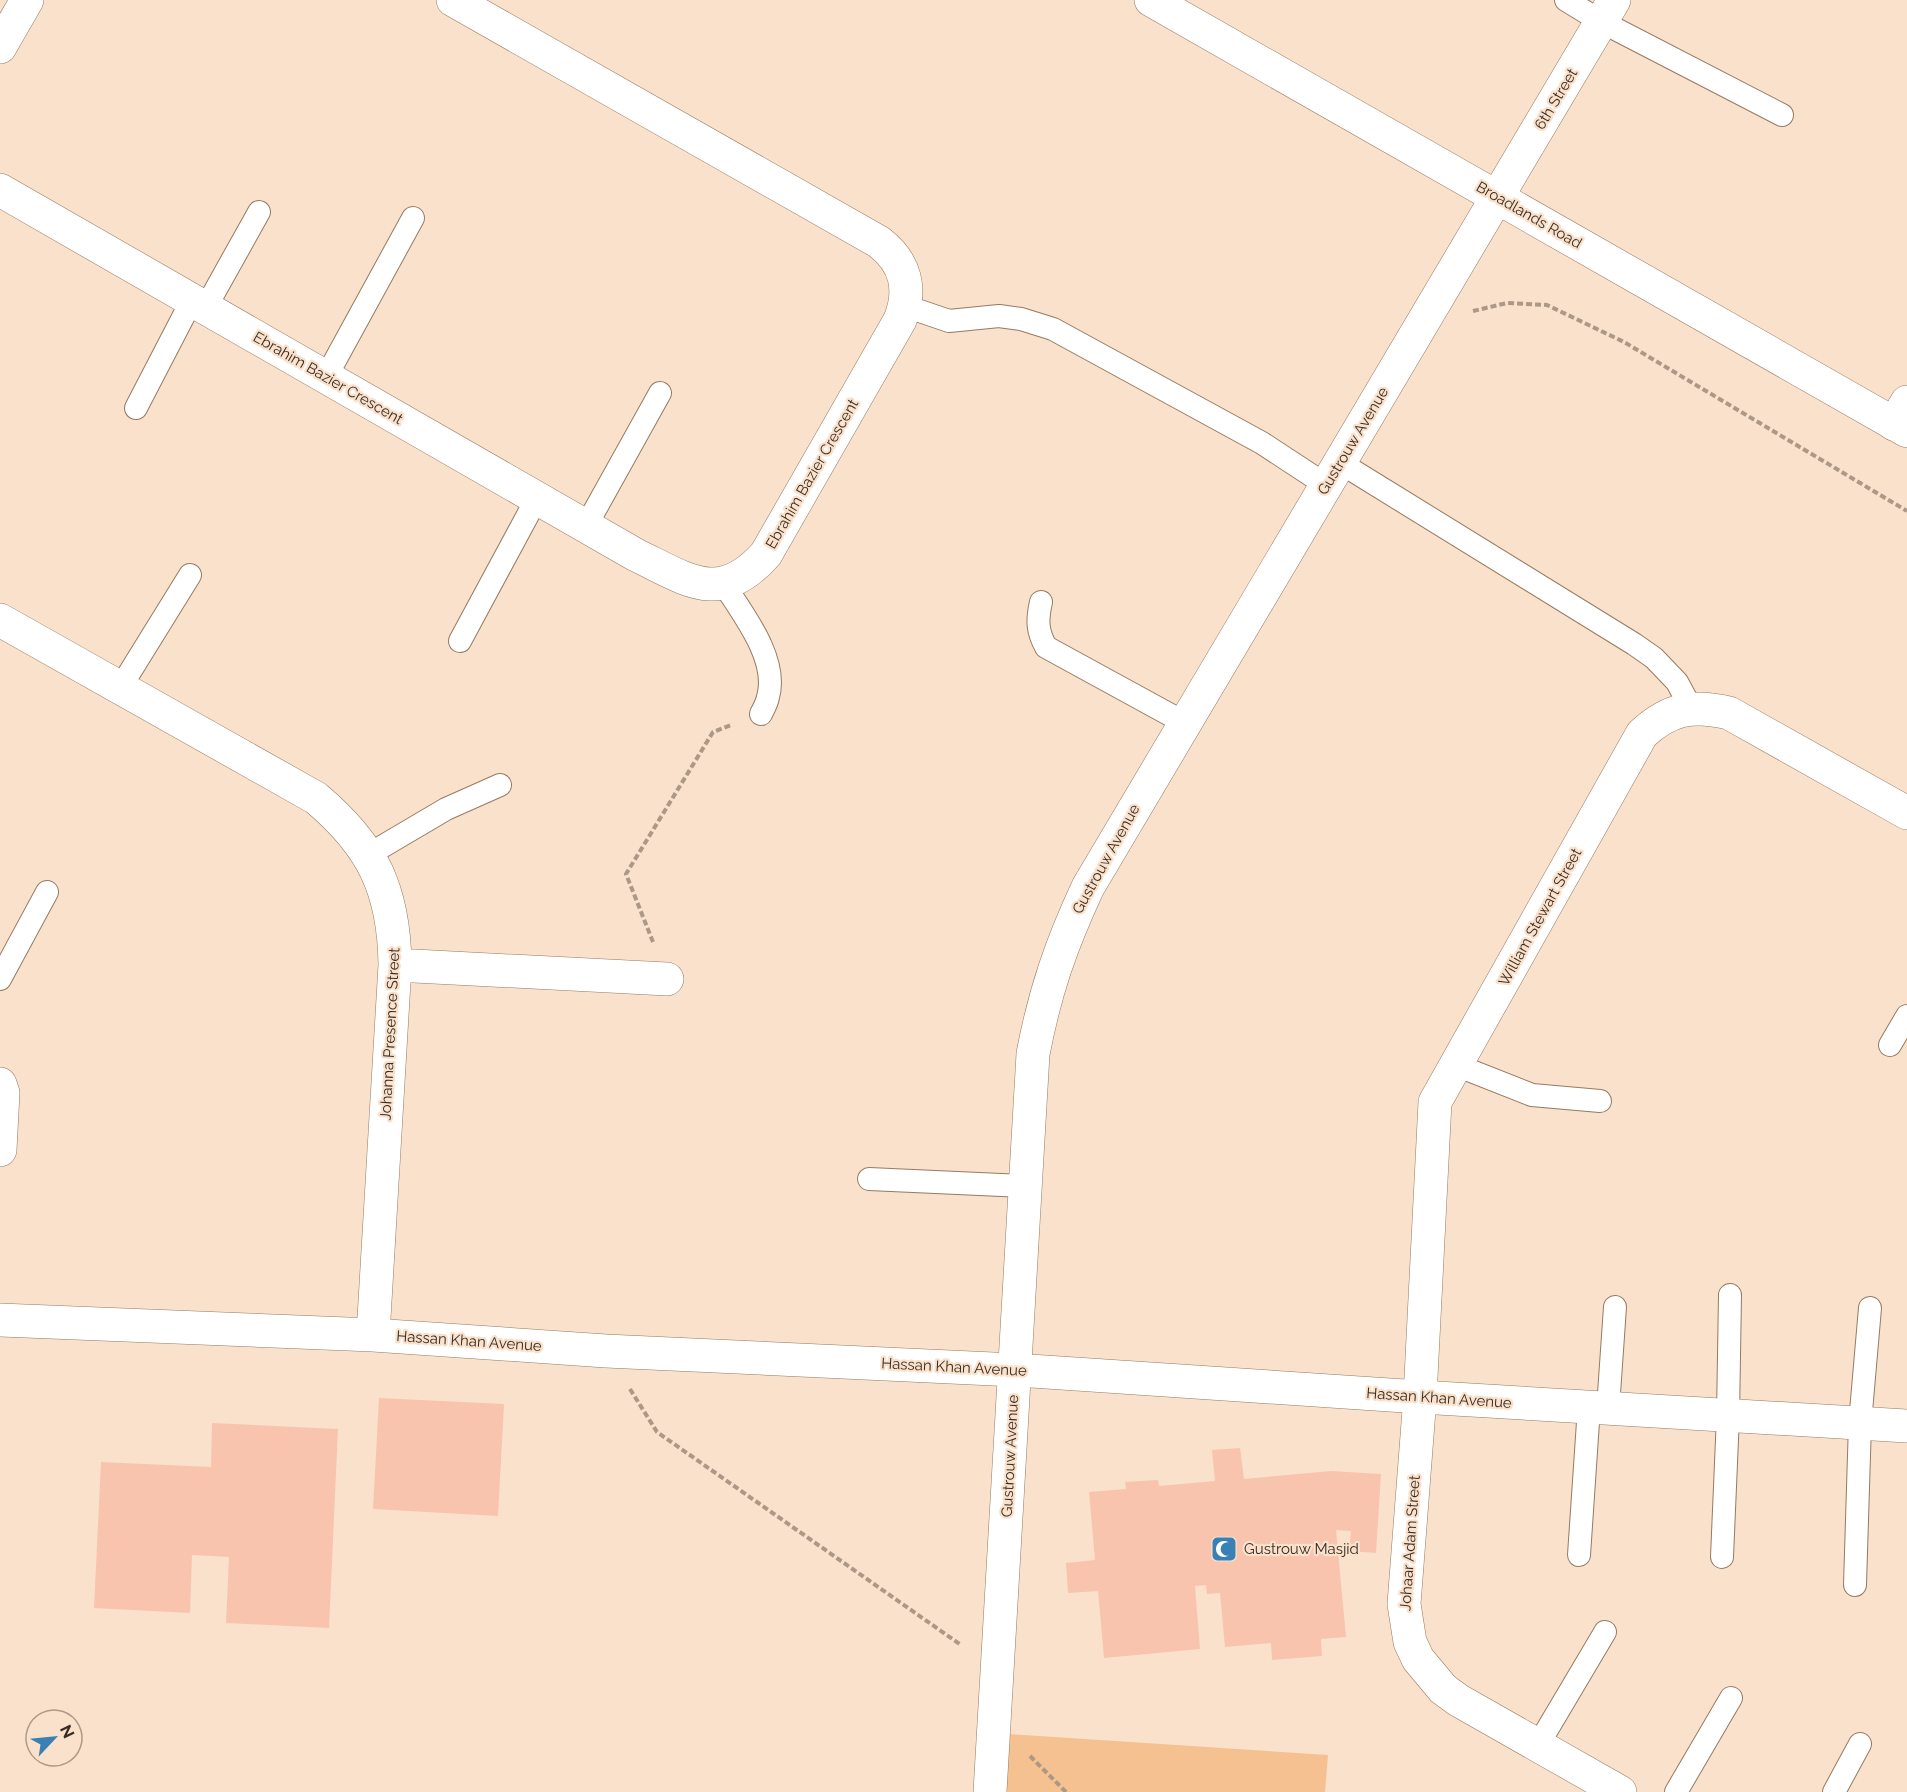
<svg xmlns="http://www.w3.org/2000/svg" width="1907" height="1792" viewBox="0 0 1907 1792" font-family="Raleway,sans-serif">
<rect width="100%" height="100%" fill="#fae1cb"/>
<path fill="#f6c190" d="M 992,1733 L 1328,1755 L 1325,1792 L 988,1792 Z"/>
<path fill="#f9c4ae" d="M 379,1398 L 504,1404 L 498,1516 L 373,1509 Z
M 212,1423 L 338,1429 L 329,1628 L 226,1623 L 229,1557 L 192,1555 L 190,1613 L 94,1608 L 101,1462 L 211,1467 Z
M 1240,1448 L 1244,1479 L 1331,1471 L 1381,1474 L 1376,1553 L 1349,1551 L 1351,1531 L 1336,1530 L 1346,1637 L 1321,1639 L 1322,1656 L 1272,1660 L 1271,1643 L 1225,1647 L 1220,1593 L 1207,1594 L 1206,1585 L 1195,1586 L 1200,1649 L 1104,1658 L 1098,1591 L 1068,1593 L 1066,1563 L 1095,1560 L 1089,1492 L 1126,1489 L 1125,1482 L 1158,1480 L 1159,1486 L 1215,1481 L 1212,1450 Z"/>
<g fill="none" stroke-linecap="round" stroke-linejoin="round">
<g stroke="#967a61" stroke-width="24">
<path id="lane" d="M 1566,0 L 1602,22 L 1782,115
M 905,306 L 949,321 L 999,316 L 1021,319 L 1053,329 L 1262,443 L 1326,485
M 206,307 L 259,212
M 326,377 L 413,218
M 136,408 L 192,300
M 1339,462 L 1634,644 L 1654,658 L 1677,682 L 1691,708
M 586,526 L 660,393
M 723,583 C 742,613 779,659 768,697 C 767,703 764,708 761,714
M 1041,602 C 1037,620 1037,631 1046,647 L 1185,723
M 460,641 L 537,498
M 120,688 L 190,575
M 368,855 L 446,809 L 500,785
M 0,979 L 47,892
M 1890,1045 L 1907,1016
M 1456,1065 L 1532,1095 L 1600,1101
M 869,1179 L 1025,1186
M 1608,1408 L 1615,1307
M 1579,1555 L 1589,1407
M 1722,1557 L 1728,1416 L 1730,1295
M 1855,1585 L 1860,1423 L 1870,1308
M 1538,1745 L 1605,1632
M 1676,1792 L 1731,1698
M 1834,1792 L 1860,1744"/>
</g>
<g stroke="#967a61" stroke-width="34">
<path id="street" d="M 0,47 L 27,0
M 0,190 L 636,555 C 688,580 720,606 766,554 L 900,320 C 912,289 906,263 879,242 L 453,0
M 1894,424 L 1907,402
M 0,620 L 316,798 C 373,846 394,890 395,965 L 373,1335
M 395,965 L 667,979
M 0,1084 L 3,1093 L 0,1150
M 0,1320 L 373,1335 L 606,1351 L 1015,1370 L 1420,1397 L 1907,1426
M 990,1792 L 1033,1054 C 1045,991 1061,945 1088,887 L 1614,0
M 1620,1792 L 1458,1700 L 1443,1689 L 1418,1659 L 1410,1642 L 1404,1604 L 1420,1397 L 1435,1102 L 1642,734 C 1669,709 1692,704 1729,713 L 1907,813"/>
</g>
<g stroke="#967a61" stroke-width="34">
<path id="secondary" d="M 1151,0 L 1907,431"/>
</g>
<path stroke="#ac9887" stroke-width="4" stroke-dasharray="6 3" stroke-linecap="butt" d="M 1473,311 L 1507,303 L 1547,305 L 1624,342 L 1907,511
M 653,942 L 626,874 L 713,732 L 731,725
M 630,1389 L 657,1432 L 961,1645
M 1030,1756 L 1066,1792"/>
<use href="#lane" stroke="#fff" stroke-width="22"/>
<use href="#street" stroke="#fff" stroke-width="33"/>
<use href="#secondary" stroke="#fff" stroke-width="33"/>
</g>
<defs>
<g id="mosque-square" transform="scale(1.35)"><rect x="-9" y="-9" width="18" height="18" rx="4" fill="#3980b5" stroke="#fae1cb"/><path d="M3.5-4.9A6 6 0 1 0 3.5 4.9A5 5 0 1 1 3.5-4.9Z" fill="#fff"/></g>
</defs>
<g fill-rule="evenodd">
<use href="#mosque-square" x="1224" y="1549"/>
</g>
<g text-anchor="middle" stroke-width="4.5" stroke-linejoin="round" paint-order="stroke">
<g font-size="15" fill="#382c22" stroke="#fae1cb">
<text transform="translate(1556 99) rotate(-59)" y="5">6th Street</text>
<text transform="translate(1529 215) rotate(30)" y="5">Broadlands Road</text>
<text transform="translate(328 378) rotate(30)" y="5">Ebrahim Bazier Crescent</text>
<text transform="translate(1353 441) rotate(-59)" y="5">Gustrouw Avenue</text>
<text transform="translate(812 474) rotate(-60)" y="5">Ebrahim Bazier Crescent</text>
<text transform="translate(1106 859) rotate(-61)" y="5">Gustrouw Avenue</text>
<text transform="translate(1540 917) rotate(-61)" y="5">William Stewart Street</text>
<text transform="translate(390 1034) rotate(-87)" y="5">Johanna Presence Street</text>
<text transform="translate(469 1341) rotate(4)" y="5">Hassan Khan Avenue</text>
<text transform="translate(954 1367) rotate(3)" y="5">Hassan Khan Avenue</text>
<text transform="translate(1439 1398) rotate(4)" y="5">Hassan Khan Avenue</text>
<text transform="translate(1010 1456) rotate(-87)" y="5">Gustrouw Avenue</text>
<text transform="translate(1410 1543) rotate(-86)" y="5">Johaar Adam Street</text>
</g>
<g font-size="15" fill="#382c22" stroke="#fae1cb" text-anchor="start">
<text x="1244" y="1554">Gustrouw Masjid</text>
</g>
</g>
<g transform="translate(54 1738) rotate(64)"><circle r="28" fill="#fae1cb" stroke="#ac9987" stroke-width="1.5"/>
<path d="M0-4.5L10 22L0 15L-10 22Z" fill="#3980b5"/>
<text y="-9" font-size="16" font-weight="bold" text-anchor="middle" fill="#382c22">N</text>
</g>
</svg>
